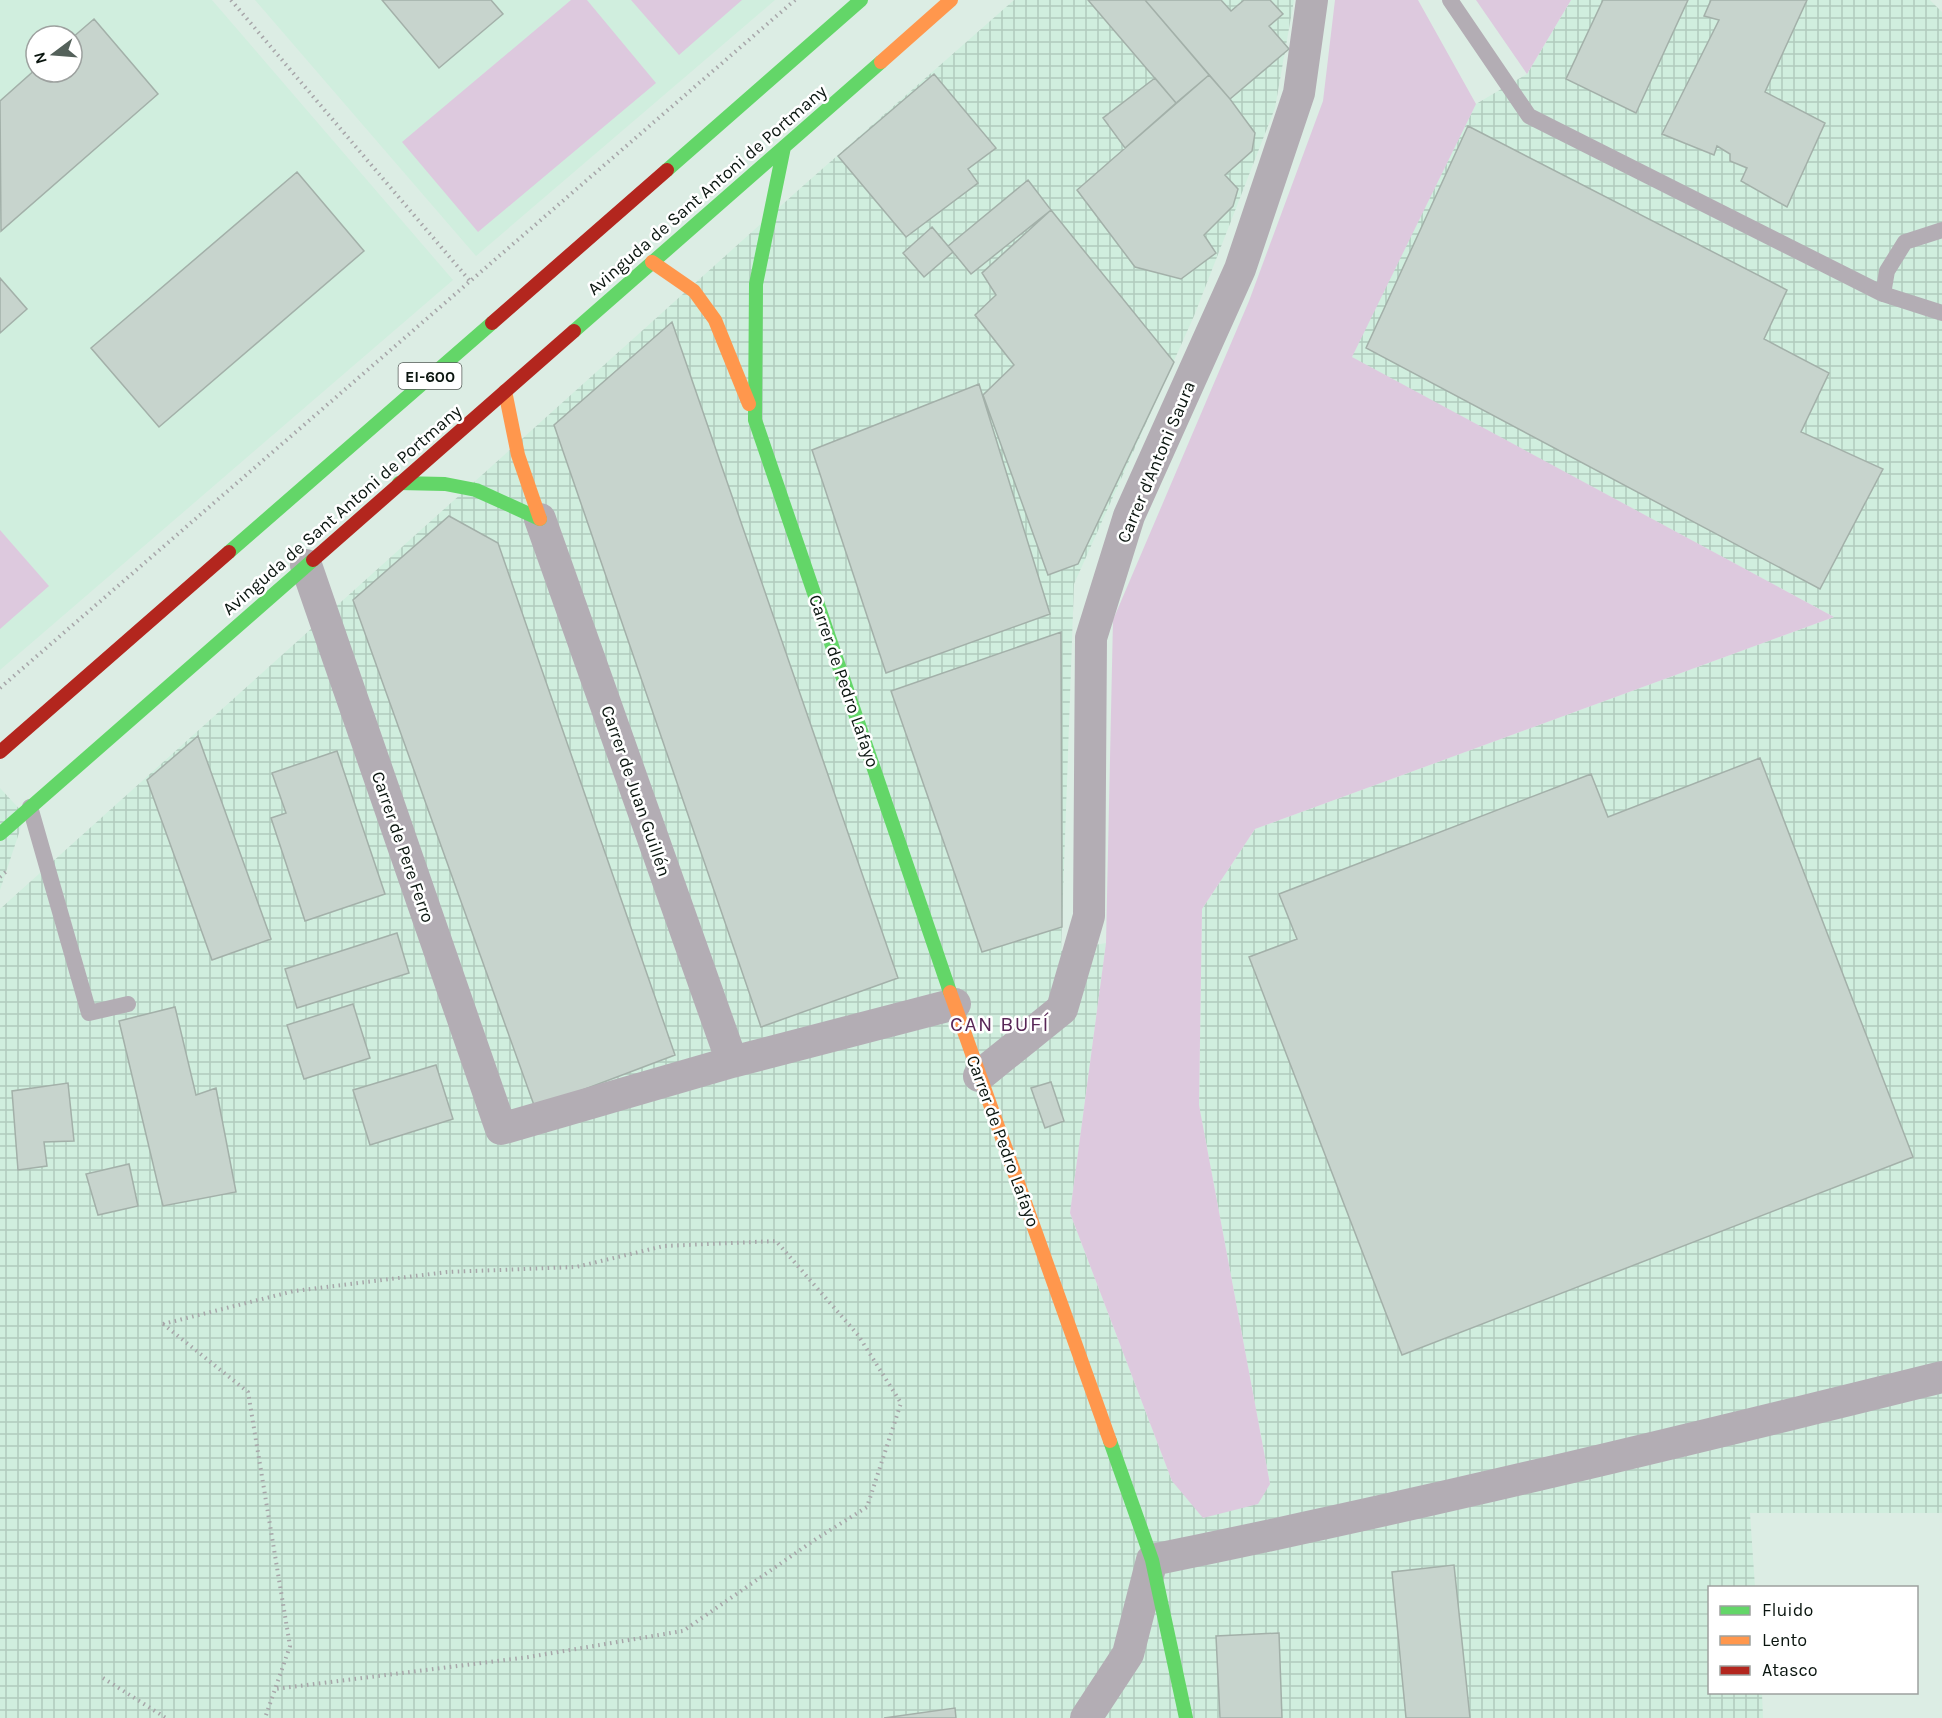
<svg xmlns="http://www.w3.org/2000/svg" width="1942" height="1718" viewBox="0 0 1942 1718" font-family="Karla,sans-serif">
<defs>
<pattern id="industrial-grid" width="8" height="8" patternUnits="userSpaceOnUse" patternTransform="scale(1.5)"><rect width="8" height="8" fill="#d0eede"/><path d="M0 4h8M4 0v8" fill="none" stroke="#b1cbbd"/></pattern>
</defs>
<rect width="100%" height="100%" fill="#dcede4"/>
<path fill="#d0eede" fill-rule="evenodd" d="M 0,0 L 212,0 L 453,280 L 0,670 ZM 36,36 L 72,36 L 72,72 L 36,72 Z
M 255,0 L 775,0 L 476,256 Z"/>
<path fill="url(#industrial-grid)" d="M 1014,0 L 1294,0 L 1275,108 L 1194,316 L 1074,584 L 1061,951 L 1106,943 L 1070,1213 L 1172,1481 L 1270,1484 L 1199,1105 L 1202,909 L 1255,829 L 1834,617 L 1351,357 L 1476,104 L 1527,74 L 1571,0 L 1930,0 L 1942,12 L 1942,1513 L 1750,1513 L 1755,1587 L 1710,1588 L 1710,1692 L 1762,1693 L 1763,1718 L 0,1718 L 0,909 L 804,185 Z
M 0,788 L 25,815 L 0,890 Z"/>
<path fill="#ddc9de" d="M 571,0 L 587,0 L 656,83 L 478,232 L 402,142 Z
M 631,0 L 742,0 L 679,55 Z
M 1335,0 L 1418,0 L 1476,104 L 1352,357 L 1834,617 L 1255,829 L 1202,909 L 1199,1105 L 1270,1484 L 1258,1504 L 1203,1518 L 1172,1481 L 1070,1213 L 1106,943 L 1113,620 L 1249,301 L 1323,101 Z
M 1476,0 L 1571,0 L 1527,74 Z
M 0,530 L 49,586 L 0,629 Z"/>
<path fill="#c7d4cd" stroke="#a3b0a9" stroke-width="1.5" d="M 382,0 L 491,0 L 503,14 L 439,68 Z
M 1088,0 L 1145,0 L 1209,75 L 1176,103 Z
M 1145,0 L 1221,0 L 1231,11 L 1244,0 L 1270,0 L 1283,14 L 1269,26 L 1289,49 L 1230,99 Z
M 1603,0 L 1688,0 L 1636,113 L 1566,79 Z
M 1711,0 L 1807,0 L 1765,92 L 1825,123 L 1787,207 L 1741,181 L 1747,168 L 1730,161 L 1730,154 L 1717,146 L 1714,155 L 1662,134 L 1719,20 L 1704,16 Z
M 94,19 L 158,94 L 1,231 L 0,101 L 36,69 L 36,72 L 72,72 L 72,38 Z
M 934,74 L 996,148 L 968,169 L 978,183 L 906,237 L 838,156 Z
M 1209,75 L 1230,99 L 1255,133 L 1252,151 L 1225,175 L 1238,189 L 1233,206 L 1204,235 L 1216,253 L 1181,279 L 1135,267 L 1077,190 Z
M 1155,78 L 1176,103 L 1125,148 L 1103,118 Z
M 1468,126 L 1787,290 L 1764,339 L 1829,373 L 1801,432 L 1883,469 L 1820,589 L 1366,348 Z
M 297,172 L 364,251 L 159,427 L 91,348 Z
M 1028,180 L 1051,210 L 971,274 L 948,246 Z
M 1051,210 L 1174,362 L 1078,564 L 1048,575 L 983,395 L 1014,365 L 975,315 L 996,295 L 982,273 Z
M 932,227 L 953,252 L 924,277 L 903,253 Z
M 0,278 L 27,309 L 0,333 Z
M 672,322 L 898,978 L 761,1027 L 554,425 Z
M 979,384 L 1050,614 L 886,673 L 812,450 Z
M 449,516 L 498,543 L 675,1055 L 535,1108 L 353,600 Z
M 1061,632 L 1062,927 L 982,952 L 891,691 Z
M 198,736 L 271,939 L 212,960 L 147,780 Z
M 337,751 L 385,894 L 305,921 L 271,818 L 286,813 L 272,773 Z
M 1760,758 L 1913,1157 L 1402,1355 L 1249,957 L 1297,939 L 1279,894 L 1591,774 L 1608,817 Z
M 397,933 L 409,973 L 297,1008 L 285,969 Z
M 353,1004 L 370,1058 L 304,1079 L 287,1025 Z
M 175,1007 L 196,1095 L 216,1088 L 236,1192 L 163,1206 L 119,1021 Z
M 436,1065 L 453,1119 L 370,1145 L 353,1090 Z
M 1051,1082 L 1064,1121 L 1045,1128 L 1031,1088 Z
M 68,1083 L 74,1141 L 44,1142 L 47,1166 L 18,1170 L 12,1091 Z
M 129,1164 L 138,1206 L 98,1215 L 86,1174 Z
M 1454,1565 L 1470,1718 L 1406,1718 L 1392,1572 Z
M 1279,1633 L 1282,1718 L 1220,1718 L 1216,1636 Z
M 955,1708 L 956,1718 L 884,1718 Z"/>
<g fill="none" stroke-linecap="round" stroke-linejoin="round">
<path stroke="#a7a6a9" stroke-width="4" stroke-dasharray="1.5 4.5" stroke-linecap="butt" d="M 231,0 L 470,281
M 0,688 L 795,0
M 0,877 L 8,870
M 163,1324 L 294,1291 L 447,1272 L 576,1267 L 664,1246 L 776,1241 L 858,1335 L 901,1403 L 867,1507 L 816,1539 L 683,1631 L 529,1657 L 275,1689
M 163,1324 L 248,1392 L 290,1646 L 265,1718
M 103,1678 L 166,1718"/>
<path stroke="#b3adb4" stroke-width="16" d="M 1450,0 L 1529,116 L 1883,294 L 1942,313
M 1883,294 L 1887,271 L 1905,242 L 1942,230
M 30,807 L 89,1013 L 128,1004"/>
<path stroke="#b3adb4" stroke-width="32" d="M 540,519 L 732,1062
M 306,565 L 501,1129 L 732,1062 L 955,1004
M 979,1076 L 1062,1009 L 1089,916 L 1091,638 L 1129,516 L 1240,269 L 1299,93 L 1312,0
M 1086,1718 L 1128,1654 L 1152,1560 C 1417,1506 1680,1442 1942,1377"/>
<path stroke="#63d668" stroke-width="14" d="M 667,170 L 861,0
M 574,331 L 881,62
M 755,420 L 950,992
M 755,420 L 756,284 L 784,147
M 399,483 L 445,484 L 476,490 L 540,519
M 229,552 L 492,323
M 0,834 L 313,560
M 1110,1441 L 1152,1560 L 1186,1718"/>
<path stroke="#ff974d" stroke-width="14" d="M 881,62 L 951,0
M 652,262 L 694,291 L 715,320 L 749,404
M 505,391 L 518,455 L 540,519
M 950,992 L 1110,1441"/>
<path stroke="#b3261e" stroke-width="14" d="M 492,323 L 667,170
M 313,560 L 574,331
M 0,752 L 229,552"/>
</g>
<g text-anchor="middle" stroke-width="5" stroke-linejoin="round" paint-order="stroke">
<rect fill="#fff" stroke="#545b57" stroke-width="1.5" x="398.5" y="363" width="63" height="26" rx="4.5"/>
<g font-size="16" font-weight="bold" fill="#0a150f">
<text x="430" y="382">EI-600</text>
</g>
<g font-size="18" fill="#0a150f" stroke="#fff">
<text transform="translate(707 190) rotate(-41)" y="6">Avinguda de Sant Antoni de Portmany</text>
<text transform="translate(1156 462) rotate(-67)" y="6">Carrer d'Antoni Saura</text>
<text transform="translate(342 510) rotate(-41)" y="6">Avinguda de Sant Antoni de Portmany</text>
<text transform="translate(844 681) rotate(71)" y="6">Carrer de Pedro Lafayo</text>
<text transform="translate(636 791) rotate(71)" y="6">Carrer de Juan Guillén</text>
<text transform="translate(403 847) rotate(71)" y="6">Carrer de Pere Ferro</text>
<text transform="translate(1003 1141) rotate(70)" y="6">Carrer de Pedro Lafayo</text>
</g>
<g font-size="21" letter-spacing="1.5" fill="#582657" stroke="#fff">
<text x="1000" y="1031">CAN BUFÍ</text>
</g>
</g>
<rect x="1708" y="1586" width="210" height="108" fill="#ffffff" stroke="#9da19f" stroke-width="1.5"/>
<rect x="1720" y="1606" width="30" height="9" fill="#63d668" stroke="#9da19f" stroke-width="1.5"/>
<text x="1762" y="1616" font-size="18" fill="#0a150f">Fluido</text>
<rect x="1720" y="1636" width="30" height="9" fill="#ff974d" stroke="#9da19f" stroke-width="1.5"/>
<text x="1762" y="1646" font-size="18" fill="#0a150f">Lento</text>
<rect x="1720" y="1666" width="30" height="9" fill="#b3261e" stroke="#9da19f" stroke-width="1.5"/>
<text x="1762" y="1676" font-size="18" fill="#0a150f">Atasco</text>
<g transform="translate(54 54) rotate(254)"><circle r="28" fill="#ffffff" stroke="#9da19f" stroke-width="1.5"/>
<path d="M0-4.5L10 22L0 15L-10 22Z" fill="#54615a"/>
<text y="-9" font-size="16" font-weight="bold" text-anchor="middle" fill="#0a150f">N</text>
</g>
</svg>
